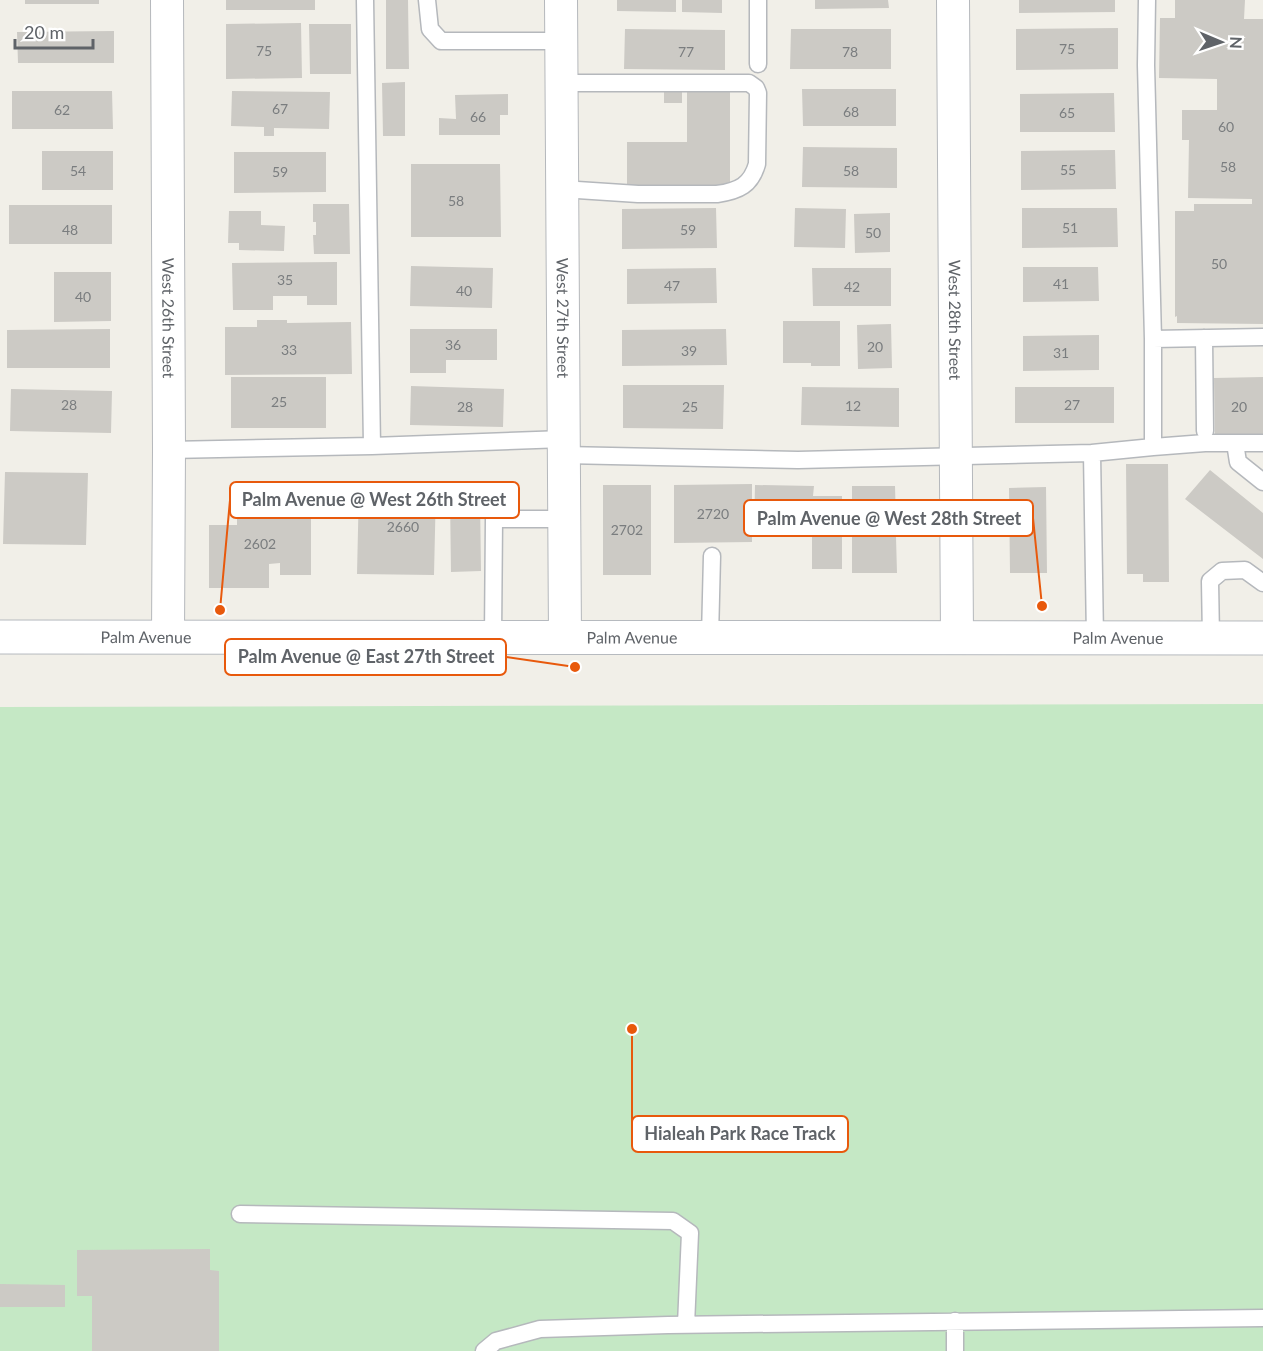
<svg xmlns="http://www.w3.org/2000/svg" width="1263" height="1351" viewBox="0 0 1263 1351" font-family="Lato,sans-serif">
<rect width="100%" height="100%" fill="#f1efe8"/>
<path fill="#c5e8c5" d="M 1263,704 L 1263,1351 L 0,1351 L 0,707 Z"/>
<path fill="#cccac5" d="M 25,0 L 99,0 L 99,4 L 25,4 Z
M 226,0 L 315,0 L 315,10 L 226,10 Z
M 386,0 L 408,0 L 409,69 L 386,69 Z
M 617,0 L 676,0 L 676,12 L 617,11 Z
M 682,0 L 722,0 L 722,13 L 682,12 Z
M 815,0 L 888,0 L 889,8 L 815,9 Z
M 1019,0 L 1115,0 L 1115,12 L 1019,13 Z
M 1175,0 L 1245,0 L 1244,19 L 1263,19 L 1263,324 L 1177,323 L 1177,316 L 1175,317 L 1175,211 L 1194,211 L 1194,204 L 1252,204 L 1252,199 L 1188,198 L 1189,140 L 1182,140 L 1182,110 L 1217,110 L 1217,79 L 1159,78 L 1160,18 L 1175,18 Z
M 301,23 L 302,78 L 226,79 L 226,24 Z
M 309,24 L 351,24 L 351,74 L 310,74 Z
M 1118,28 L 1118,69 L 1016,70 L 1016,29 Z
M 625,29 L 725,30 L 725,70 L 624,69 Z
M 791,29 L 891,29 L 891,69 L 790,69 Z
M 114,31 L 114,63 L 18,63 L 17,32 Z
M 405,82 L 405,136 L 383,136 L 382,83 Z
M 687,88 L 730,88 L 730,187 L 627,187 L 627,142 L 687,142 Z
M 802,89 L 896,89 L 896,126 L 803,126 Z
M 12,91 L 112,91 L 113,129 L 12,129 Z
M 232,91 L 330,92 L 329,129 L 274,128 L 274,136 L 264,136 L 264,127 L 231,126 Z
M 664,91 L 682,91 L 682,103 L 664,103 Z
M 1114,93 L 1115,132 L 1020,132 L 1020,94 Z
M 508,94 L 508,115 L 500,115 L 500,135 L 439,135 L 439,118 L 456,119 L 455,95 Z
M 803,147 L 897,148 L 897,188 L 802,187 Z
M 1115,150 L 1116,189 L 1021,190 L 1021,151 Z
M 42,151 L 113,151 L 113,190 L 42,190 Z
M 234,152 L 326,152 L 326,192 L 234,193 Z
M 411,164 L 500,164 L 501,237 L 411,237 Z
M 313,204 L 349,204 L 350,254 L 314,254 L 313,235 L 316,235 L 316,222 L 313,222 Z
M 9,205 L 112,205 L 112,244 L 9,244 Z
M 716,208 L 717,248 L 622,249 L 622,209 Z
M 795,208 L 846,209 L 845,248 L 794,247 Z
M 1022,208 L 1117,208 L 1118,247 L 1022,248 Z
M 229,211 L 261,211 L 261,225 L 285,226 L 284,251 L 239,250 L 239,243 L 228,243 Z
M 890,213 L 890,252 L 855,253 L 854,214 Z
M 337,262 L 337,305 L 307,305 L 307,296 L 273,296 L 273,310 L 233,310 L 232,263 Z
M 411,266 L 493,268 L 492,308 L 410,306 Z
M 1023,267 L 1098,267 L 1099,301 L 1023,302 Z
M 716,268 L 717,303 L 627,304 L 627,269 Z
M 812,268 L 891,268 L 891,306 L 813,306 Z
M 54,272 L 111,272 L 111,321 L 54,322 Z
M 257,320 L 287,320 L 287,323 L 351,322 L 352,374 L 225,375 L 225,327 L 257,327 Z
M 783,321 L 840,321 L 840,366 L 811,366 L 811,363 L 783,363 Z
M 891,324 L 892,368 L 858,369 L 857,325 Z
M 110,329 L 110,368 L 7,368 L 7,330 Z
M 410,329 L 497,329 L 497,360 L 446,360 L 446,373 L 410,373 Z
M 726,329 L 727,365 L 622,366 L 622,330 Z
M 1099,335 L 1099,370 L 1023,371 L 1023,336 Z
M 231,377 L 326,377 L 326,428 L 231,428 Z
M 1263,377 L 1263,436 L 1215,437 L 1214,378 Z
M 623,385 L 724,385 L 723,429 L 623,428 Z
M 411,386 L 504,389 L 503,427 L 410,425 Z
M 802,387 L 899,388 L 899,427 L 801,425 Z
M 1015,387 L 1114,387 L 1114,423 L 1015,423 Z
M 11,389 L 112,391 L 111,433 L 10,431 Z
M 1126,464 L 1168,464 L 1169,582 L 1143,582 L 1143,574 L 1127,574 Z
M 1210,470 L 1263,513 L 1263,559 L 1185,499 Z
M 5,472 L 88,473 L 86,545 L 3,544 Z
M 752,484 L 752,542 L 674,543 L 674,485 Z
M 280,485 L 311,485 L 311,575 L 280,575 L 280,563 L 269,564 L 269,588 L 209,588 L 209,525 L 237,525 L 237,488 L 280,488 Z
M 603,485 L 651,485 L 651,575 L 603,575 Z
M 755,485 L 814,486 L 813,496 L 842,496 L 842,569 L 812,569 L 812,532 L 754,532 Z
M 359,486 L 436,488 L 434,575 L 357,574 Z
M 852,486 L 895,486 L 896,522 L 884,522 L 883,537 L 896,537 L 897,573 L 852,573 Z
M 1046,487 L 1047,573 L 1010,573 L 1009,488 Z
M 450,497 L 480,497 L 481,571 L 451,572 Z
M 210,1249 L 210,1270 L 219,1271 L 219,1351 L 92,1351 L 92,1296 L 77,1296 L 77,1250 Z
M 0,1284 L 65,1285 L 65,1307 L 0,1307 Z"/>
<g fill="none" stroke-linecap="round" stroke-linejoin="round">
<g stroke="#b5b8bc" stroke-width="19">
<path id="service" d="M 365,0 L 372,446
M 427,0 L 430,29 L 441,41 L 561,41
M 758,64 L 758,0
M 562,83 L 749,83 L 756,88 L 758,93 L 757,164 C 751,185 739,191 717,194 L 638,194 L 562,189
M 1204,338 L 1205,431
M 1153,339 L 1263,337
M 1235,443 L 1238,462 L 1263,482
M 1153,447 L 1205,443 L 1263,443
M 169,450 L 372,446 L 564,439
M 1092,453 L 1153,447 L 1153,339 L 1146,65 L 1147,0
M 564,455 L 798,460 L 1092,453 L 1095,638
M 493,637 L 494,519 L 564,519
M 710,637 L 712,556
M 1211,638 L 1210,581 L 1222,571 L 1245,570 L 1263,583
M 240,1214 L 673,1221 L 690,1233 L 686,1325
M 955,1321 L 955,1351
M 484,1351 L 496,1341 L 540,1329 L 668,1325 L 1263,1318"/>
</g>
<g stroke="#b5b8bc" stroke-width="34">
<g id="minor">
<path id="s1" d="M 167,0 L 169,450 L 168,637"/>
<path id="s2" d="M 561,0 L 565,637"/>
<path id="s3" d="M 953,0 L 957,638"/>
</g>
</g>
<g stroke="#b6babf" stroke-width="35">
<g id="secondary">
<path id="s4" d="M 0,637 L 1263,638"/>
</g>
</g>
<use href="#service" stroke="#fff" stroke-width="16"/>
<use href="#minor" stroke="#fff" stroke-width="32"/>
<use href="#secondary" stroke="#fff" stroke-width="33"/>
</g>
<g text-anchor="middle" stroke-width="5" stroke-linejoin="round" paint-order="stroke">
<g font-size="14" fill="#7a7d7f">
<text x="1067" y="54">75</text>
<text x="264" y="56">75</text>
<text x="686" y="57">77</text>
<text x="850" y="57">78</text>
<text x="280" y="114">67</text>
<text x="62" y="115">62</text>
<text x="851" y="117">68</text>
<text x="1067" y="118">65</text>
<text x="478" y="122">66</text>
<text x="1226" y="132">60</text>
<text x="1228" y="172">58</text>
<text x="1068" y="175">55</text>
<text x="78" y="176">54</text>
<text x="851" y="176">58</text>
<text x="280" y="177">59</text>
<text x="456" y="206">58</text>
<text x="1070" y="233">51</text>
<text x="70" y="235">48</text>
<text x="688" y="235">59</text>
<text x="873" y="238">50</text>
<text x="1219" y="269">50</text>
<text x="285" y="285">35</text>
<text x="1061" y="289">41</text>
<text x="672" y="291">47</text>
<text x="852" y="292">42</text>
<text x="464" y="296">40</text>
<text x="83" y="302">40</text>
<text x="453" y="350">36</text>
<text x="875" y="352">20</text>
<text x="289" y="355">33</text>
<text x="689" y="356">39</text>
<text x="1061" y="358">31</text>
<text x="279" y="407">25</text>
<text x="69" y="410">28</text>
<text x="1072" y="410">27</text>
<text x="853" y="411">12</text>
<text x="465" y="412">28</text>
<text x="690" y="412">25</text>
<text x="1239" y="412">20</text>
<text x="713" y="519">2720</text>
<text x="403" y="532">2660</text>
<text x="627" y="535">2702</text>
<text x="260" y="549">2602</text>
</g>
<g font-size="16" fill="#5f6368" stroke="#fff">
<text dy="6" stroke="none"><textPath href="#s1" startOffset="318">West 26th Street</textPath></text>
<text dy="6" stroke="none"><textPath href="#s2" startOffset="318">West 27th Street</textPath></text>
<text dy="6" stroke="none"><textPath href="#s3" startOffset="320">West 28th Street</textPath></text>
<text dy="6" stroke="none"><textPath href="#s4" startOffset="146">Palm Avenue</textPath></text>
<text dy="6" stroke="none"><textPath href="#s4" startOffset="632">Palm Avenue</textPath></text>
<text dy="6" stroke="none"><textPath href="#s4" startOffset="1118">Palm Avenue</textPath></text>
</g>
</g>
<path fill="none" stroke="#e8590c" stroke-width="2" d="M220 610L230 500M1042 606L1033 518M575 667L506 657M632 1029L632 1134"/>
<g fill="#e8590c" stroke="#fff" stroke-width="2">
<circle cx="220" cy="610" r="6"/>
<circle cx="1042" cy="606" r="6"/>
<circle cx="575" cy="667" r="6"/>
<circle cx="632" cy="1029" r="6"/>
</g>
<g fill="#fff" stroke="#e8590c" stroke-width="2">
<rect x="230" y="482" width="289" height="36" rx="6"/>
<rect x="744" y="500" width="289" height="36" rx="6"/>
<rect x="225" y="639" width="281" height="36" rx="6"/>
<rect x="632" y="1116" width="216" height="36" rx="6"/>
</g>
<g font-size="18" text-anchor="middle" font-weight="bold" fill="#5f6368">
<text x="374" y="506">Palm Avenue @ West 26th Street</text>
<text x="889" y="525">Palm Avenue @ West 28th Street</text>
<text x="366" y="663">Palm Avenue @ East 27th Street</text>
<text x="740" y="1140">Hialeah Park Race Track</text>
</g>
<g transform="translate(1221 42) rotate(92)" stroke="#ffffff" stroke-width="4.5" paint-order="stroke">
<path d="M0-4.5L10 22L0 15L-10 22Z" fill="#5f6368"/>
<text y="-9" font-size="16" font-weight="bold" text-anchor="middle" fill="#5f6368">N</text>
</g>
<path d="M15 39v9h78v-9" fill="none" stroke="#5f6368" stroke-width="3"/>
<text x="24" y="39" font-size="18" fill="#5f6368" stroke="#ffffff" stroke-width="4.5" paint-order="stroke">20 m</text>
</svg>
